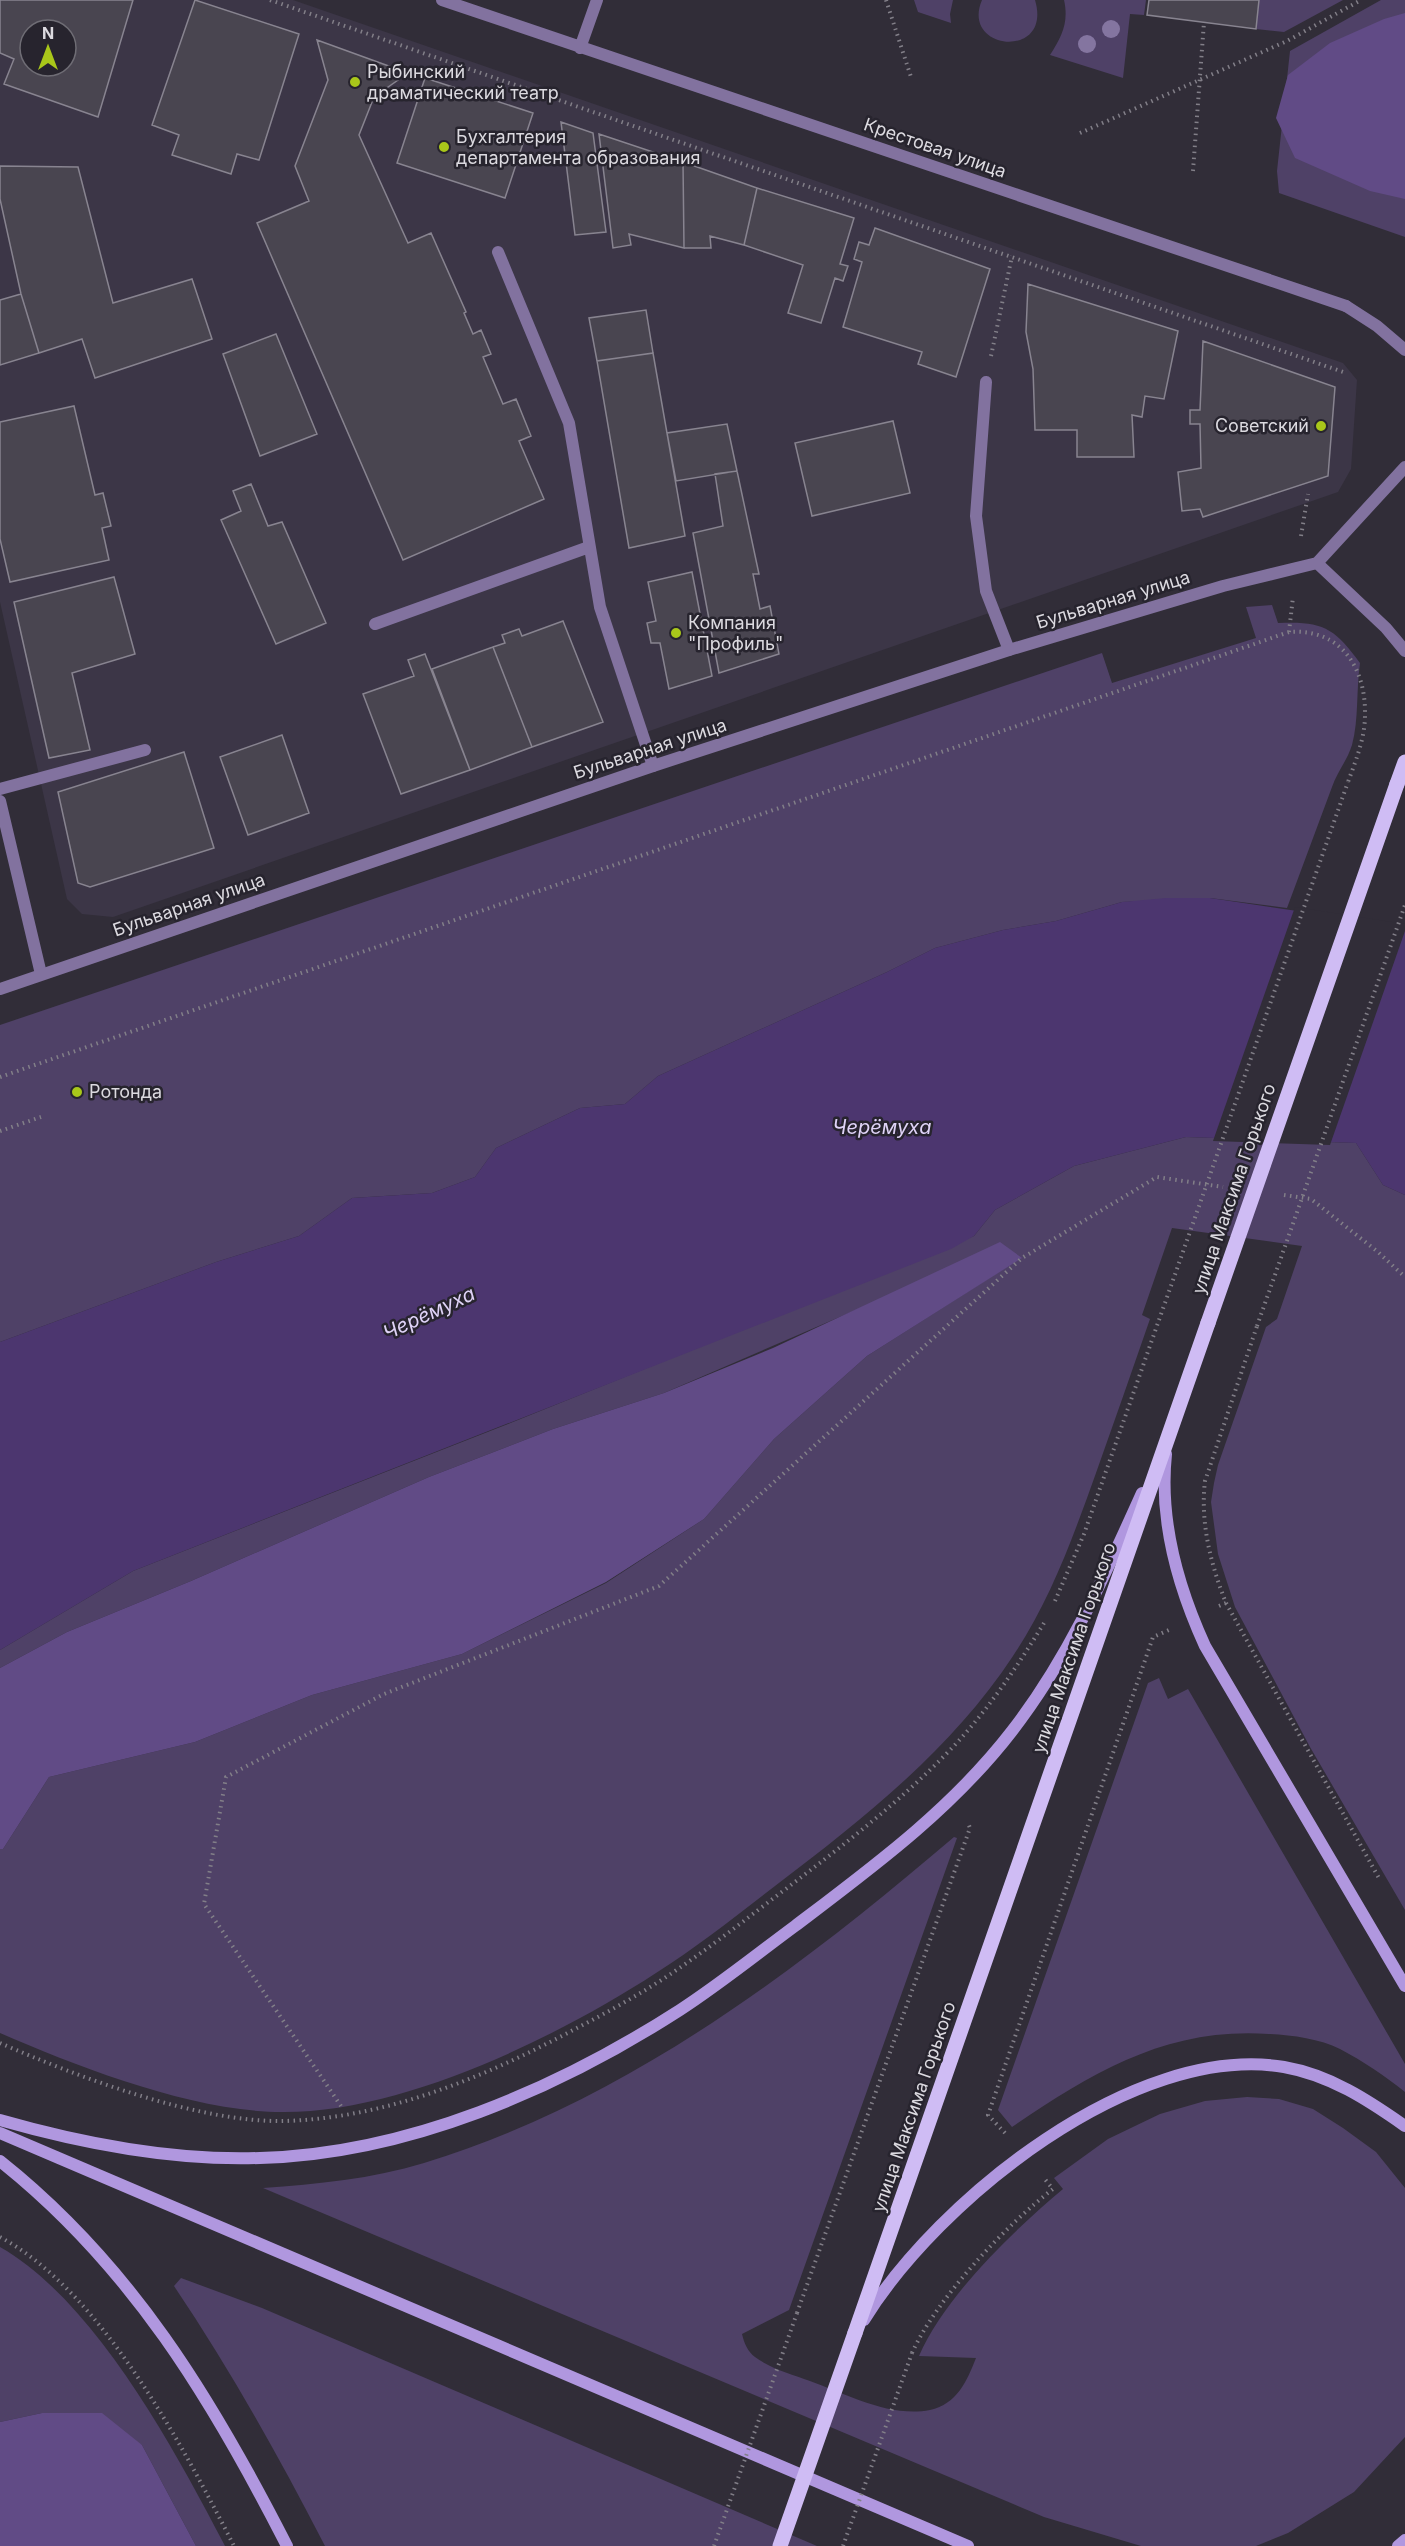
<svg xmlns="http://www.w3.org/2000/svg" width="1405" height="2546" viewBox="0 0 1405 2546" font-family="Inter,sans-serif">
<rect width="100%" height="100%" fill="#312d38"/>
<path fill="#3c3647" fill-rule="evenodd" d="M 0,0 L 293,0 L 1343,363 L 1357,380 L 1351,469 L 1338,492 L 113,917 L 82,914 L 67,899 L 0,602 ZM 30,30 L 66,30 L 66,66 L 30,66 Z"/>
<path fill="#4f4167" d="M 914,0 L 953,0 L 950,14 L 951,23 L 918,12 Z
M 982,0 L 1035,0 C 1053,60 960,51 982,0 Z
M 1064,0 L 1146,0 L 1144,15 L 1130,14 L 1123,78 L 1050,55 C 1062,36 1069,22 1064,0 Z
M 1259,0 L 1343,0 L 1284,32 L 1256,29 Z
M 1381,0 L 1405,0 L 1405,237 L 1279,193 L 1277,171 L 1290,51 Z
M 1272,605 L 1278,623 C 1322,621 1334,627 1360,663 C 1356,691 1359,719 1352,745 C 1347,761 1337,772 1332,787 C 1317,827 1302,868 1287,908 L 1210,898 L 1122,902 L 1056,921 L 1003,930 L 935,948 L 887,972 L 658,1076 L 625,1104 L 580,1108 L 496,1148 L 475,1177 L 432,1193 L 352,1198 L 299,1236 L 216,1262 L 0,1342 L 0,1025 L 1102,653 L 1112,683 L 1256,638 L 1246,607 Z
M 1186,1137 L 1356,1143 L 1383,1185 L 1405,1195 L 1405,1910 L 1310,1747 L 1235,1607 L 1218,1554 L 1211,1502 L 1214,1483 L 1218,1465 L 1266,1327 L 1277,1319 L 1302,1246 L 1172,1228 L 1142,1315 L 1150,1319 C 1132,1371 1114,1422 1096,1473 C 1073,1537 1051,1599 1013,1656 C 951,1750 863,1819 775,1886 C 736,1916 697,1947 656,1973 C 556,2038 402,2113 282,2112 C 195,2112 80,2068 0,2033 L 0,1849 L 3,1849 L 49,1777 L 195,1742 L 312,1695 L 462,1654 L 606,1583 L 704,1519 L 774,1439 L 867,1356 L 1021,1258 L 872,1303 L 664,1393 L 553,1429 L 429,1477 L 191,1581 L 67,1632 L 0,1668 L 0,1650 L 133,1571 L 508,1424 L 974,1236 L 995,1210 L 1074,1166 Z
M 1159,1678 L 1168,1699 L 1188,1689 L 1405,2064 L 1405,2092 C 1385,2076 1363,2061 1340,2049 C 1320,2039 1292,2035 1269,2034 C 1167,2027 1093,2072 1012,2127 L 998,2110 L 1148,1683 Z
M 954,1837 L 957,1838 L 789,2310 L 742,2334 C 744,2343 748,2352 755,2357 C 771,2369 792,2374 810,2381 C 846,2394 890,2418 930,2410 C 957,2404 967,2381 976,2358 L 919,2356 C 945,2296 1013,2231 1063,2189 L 1054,2178 L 1108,2139 L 1160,2114 L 1205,2101 L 1247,2097 L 1279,2099 L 1313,2109 L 1343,2128 L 1376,2152 L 1405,2188 L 1405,2437 L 1354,2492 L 1288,2533 L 1256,2546 L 1141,2546 L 1044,2517 L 263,2188 C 317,2184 372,2179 424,2163 C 624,2102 797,1971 954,1837 Z
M 0,2247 C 95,2301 175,2450 225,2546 L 196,2546 L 142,2445 L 42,2413 L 0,2422 Z
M 181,2278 L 262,2308 L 817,2546 L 325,2546 C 279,2457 230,2369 174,2286 Z"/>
<path fill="#614b86" d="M 1405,13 L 1405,199 L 1370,191 L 1295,158 L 1276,118 L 1288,75 L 1330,43 L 1384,19 Z
M 1000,1242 L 1022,1258 L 867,1356 L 774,1439 L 704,1519 L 606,1582 L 462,1654 L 312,1695 L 195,1742 L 49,1777 L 3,1849 L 0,1849 L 0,1668 L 67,1632 L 191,1581 L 429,1477 L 553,1429 L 664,1393 L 773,1348 Z
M 42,2413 L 102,2413 L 142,2445 L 196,2546 L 0,2546 L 0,2422 Z"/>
<path fill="#4c366f" d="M 1166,898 L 1210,898 L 1405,927 L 1405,1195 L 1383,1185 L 1356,1143 L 1186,1137 L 1074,1166 L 995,1210 L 974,1236 L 951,1249 L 133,1571 L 0,1650 L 0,1342 L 216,1262 L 299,1236 L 352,1198 L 432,1193 L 475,1177 L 496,1148 L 580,1108 L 625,1104 L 658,1076 L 887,972 L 935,948 L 1003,930 L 1056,921 L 1122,902 Z"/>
<path fill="#312d38" d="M 1295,907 L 1405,924 L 1405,931 L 1330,1145 L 1213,1141 Z"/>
<path fill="#494550" stroke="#888490" stroke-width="1.5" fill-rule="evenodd" d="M 0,0 L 133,0 L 98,117 L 4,84 L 14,59 L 0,53 ZM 30,30 L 66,30 L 66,66 L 30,66 Z
M 195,0 L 299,34 L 259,160 L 237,154 L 231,174 L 172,155 L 179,135 L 152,125 Z
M 1149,0 L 1259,0 L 1256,29 L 1147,15 Z
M 317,40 L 408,73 L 374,97 L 359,135 L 408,243 L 431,233 L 466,312 L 464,313 L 473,334 L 481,330 L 491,354 L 483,357 L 503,404 L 516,399 L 531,436 L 519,441 L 544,499 L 403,560 L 257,223 L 309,201 L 295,166 L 328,80 Z
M 425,78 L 533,113 L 505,198 L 397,163 Z
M 561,122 L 593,133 L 606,232 L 575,235 Z
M 599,134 L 683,162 L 684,248 L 629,234 L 631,245 L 613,248 Z
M 683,162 L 757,188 L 744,245 L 710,236 L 711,248 L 684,248 Z
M 0,166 L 78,167 L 113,303 L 192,279 L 212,339 L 95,378 L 82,339 L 39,353 L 21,294 L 0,199 Z
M 757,188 L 854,218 L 840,264 L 848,266 L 843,281 L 835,278 L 821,323 L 788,313 L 803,265 L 744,245 Z
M 875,228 L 990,269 L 956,377 L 918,364 L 922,352 L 843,327 L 862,262 L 854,259 L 859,242 L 869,245 Z
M 1028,284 L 1178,331 L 1164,399 L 1145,396 L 1142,417 L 1132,415 L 1134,457 L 1077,457 L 1077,430 L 1035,430 L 1033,369 L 1026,332 Z
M 21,294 L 39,353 L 0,365 L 0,300 Z
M 646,310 L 653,353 L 597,361 L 589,318 Z
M 276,334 L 317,434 L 260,456 L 223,354 Z
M 1203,341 L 1335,387 L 1328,476 L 1203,517 L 1200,509 L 1182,511 L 1178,472 L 1201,468 L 1200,424 L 1190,424 L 1190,410 L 1200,410 Z
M 653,353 L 685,536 L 629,548 L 597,361 Z
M 74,406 L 95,495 L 103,493 L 111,526 L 102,528 L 109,560 L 10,582 L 0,539 L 0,422 Z
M 893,421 L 910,493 L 812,516 L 795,443 Z
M 727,424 L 737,471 L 676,481 L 667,433 Z
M 737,471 L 759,574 L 753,574 L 760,609 L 770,606 L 779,654 L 719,673 L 693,533 L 723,526 L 715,474 Z
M 251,484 L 268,526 L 282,522 L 326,623 L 276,644 L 221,520 L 241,511 L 233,491 Z
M 692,572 L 712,676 L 669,689 L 660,643 L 651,643 L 647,623 L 656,621 L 648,582 Z
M 114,577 L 135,654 L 72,673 L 90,750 L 49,758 L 14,602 Z
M 563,621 L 603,722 L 532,747 L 493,647 L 505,643 L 502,635 L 519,629 L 522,636 Z
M 493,647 L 532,747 L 470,770 L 432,669 Z
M 425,654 L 470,770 L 401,794 L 363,694 L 414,676 L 408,660 Z
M 282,735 L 309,813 L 248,835 L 220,757 Z
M 184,752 L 214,848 L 90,887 L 78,883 L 58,792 Z"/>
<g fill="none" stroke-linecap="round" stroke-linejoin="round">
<path stroke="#827f88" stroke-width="4" stroke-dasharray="1.5 4.5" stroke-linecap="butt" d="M 270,0 L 1346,373
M 886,0 L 911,77
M 1080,133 L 1287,41 L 1361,0
M 1193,171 L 1204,22
M 991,356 L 1012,256
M 1301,536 L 1308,494
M 1289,632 L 1293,597
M 0,1077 L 1289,632 C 1340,628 1366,667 1365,715 C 1365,738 1356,760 1348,782
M 0,1131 L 41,1117
M 1284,1195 L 1311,1199 L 1378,1252 L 1405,1277
M 1055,1601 L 1084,1534 L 1159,1320
M 1226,1603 L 1380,1880
M 1219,1606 L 1226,1603 C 1211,1565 1200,1523 1205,1481 L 1257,1326
M 0,2043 C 78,2077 199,2123 285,2121 C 388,2118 487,2076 577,2028 C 606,2013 635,1997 663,1979 C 706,1951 746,1919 787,1888 C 845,1844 902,1800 952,1748 C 988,1710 1017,1667 1044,1623
M 341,2106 L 204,1904 L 226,1777 L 384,1694 L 659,1586 L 1022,1258 L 1157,1177 L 1223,1187
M 1005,2133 L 988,2115 L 1153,1637 L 1169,1630
M 0,2237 C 101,2291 183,2446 234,2546
M 797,2313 L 970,1828 L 968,1823
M 912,2353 C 936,2299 1006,2225 1053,2189 L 1043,2177"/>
<path stroke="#82729f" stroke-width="12" d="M 498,252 L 569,423 L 600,607 L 653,766
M 986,382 L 976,516 L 986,591 L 1009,650
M 375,624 L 589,547"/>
<path stroke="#82729f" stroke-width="12" d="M 442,0 L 1346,306
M 580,48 L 597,0
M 0,789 L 145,750
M 0,801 L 41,974"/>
<path stroke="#82729f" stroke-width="12" d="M 1346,306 L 1377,326 L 1405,350"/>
<path stroke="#82729f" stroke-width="12" d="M 1317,563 L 1405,467
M 1317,563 L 1386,628 L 1405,651
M 0,989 L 653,766 L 1009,650 L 1223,586 L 1317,563"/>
<path stroke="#b097df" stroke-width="12" d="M 1166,1454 C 1159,1520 1178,1587 1205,1646 L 1405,1986
M 0,2120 C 84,2144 172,2161 260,2158 C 408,2154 557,2089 680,2010 C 720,1984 757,1954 795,1926 C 873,1867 952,1809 1012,1731 C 1068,1659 1105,1575 1142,1493
M 0,2133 L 968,2546
M 0,2161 C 131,2265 212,2399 287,2546
M 864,2320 C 938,2200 1134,2042 1284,2067 C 1330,2075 1368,2100 1405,2126
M 1398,2546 L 1405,2540"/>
<path stroke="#cfbcf4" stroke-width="15" d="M 1397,784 L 1405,762
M 855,2333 L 1208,1323"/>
<path stroke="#827f88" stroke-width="4" stroke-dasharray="1.5 4.5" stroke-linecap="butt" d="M 1159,1320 L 1348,782
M 1257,1326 L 1405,905
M 714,2546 L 797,2313
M 843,2546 L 912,2353"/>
<path stroke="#cfbcf4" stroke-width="15" d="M 1208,1323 L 1397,784
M 780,2546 L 855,2333"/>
</g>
<g fill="#8475a0">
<circle cx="1111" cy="29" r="9"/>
<circle cx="1087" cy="44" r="9"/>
</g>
<g fill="#a9c71a" stroke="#27242e" stroke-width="2">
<circle cx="355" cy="82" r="6"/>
<circle cx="444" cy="147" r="6"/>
<circle cx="1321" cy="426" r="6"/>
<circle cx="676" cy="633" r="6"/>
<circle cx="77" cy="1092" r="6"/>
</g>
<g text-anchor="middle" stroke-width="5" stroke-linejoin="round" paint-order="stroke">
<g font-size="18" fill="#dcdae0" stroke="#27242e" text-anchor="start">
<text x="367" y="78">Рыбинский<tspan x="367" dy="21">драматический театр</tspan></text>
<text x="456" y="143">Бухгалтерия<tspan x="456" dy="21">департамента образования</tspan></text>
<text x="1309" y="432" text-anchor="end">Советский</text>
<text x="688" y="629">Компания<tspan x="688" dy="21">"Профиль"</tspan></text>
<text x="89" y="1098">Ротонда</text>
</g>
<g font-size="18" fill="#dcdae0" stroke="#27242e">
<text transform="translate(935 148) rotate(19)" y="6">Крестовая улица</text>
<text transform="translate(1113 600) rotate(-17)" y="6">Бульварная улица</text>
<text transform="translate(650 749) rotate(-18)" y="6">Бульварная улица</text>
<text transform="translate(189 905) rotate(-19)" y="6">Бульварная улица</text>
<text transform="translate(1234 1189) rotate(-71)" y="6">улица Максима Горького</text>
<text transform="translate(1074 1648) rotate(-71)" y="6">улица Максима Горького</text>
<text transform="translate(914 2107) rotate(-71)" y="6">улица Максима Горького</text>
</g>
<g font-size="20" font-style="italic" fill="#dfd3f7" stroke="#27242e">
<text x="882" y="1134">Черёмуха</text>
<text transform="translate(429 1313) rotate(-25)" y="7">Черёмуха</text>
</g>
</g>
<g transform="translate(48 48)"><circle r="28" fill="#27242e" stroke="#6f6d75" stroke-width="1.5"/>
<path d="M0-4.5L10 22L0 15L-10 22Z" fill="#a9c71a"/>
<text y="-9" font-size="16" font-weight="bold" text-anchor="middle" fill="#dcdae0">N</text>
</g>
</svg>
